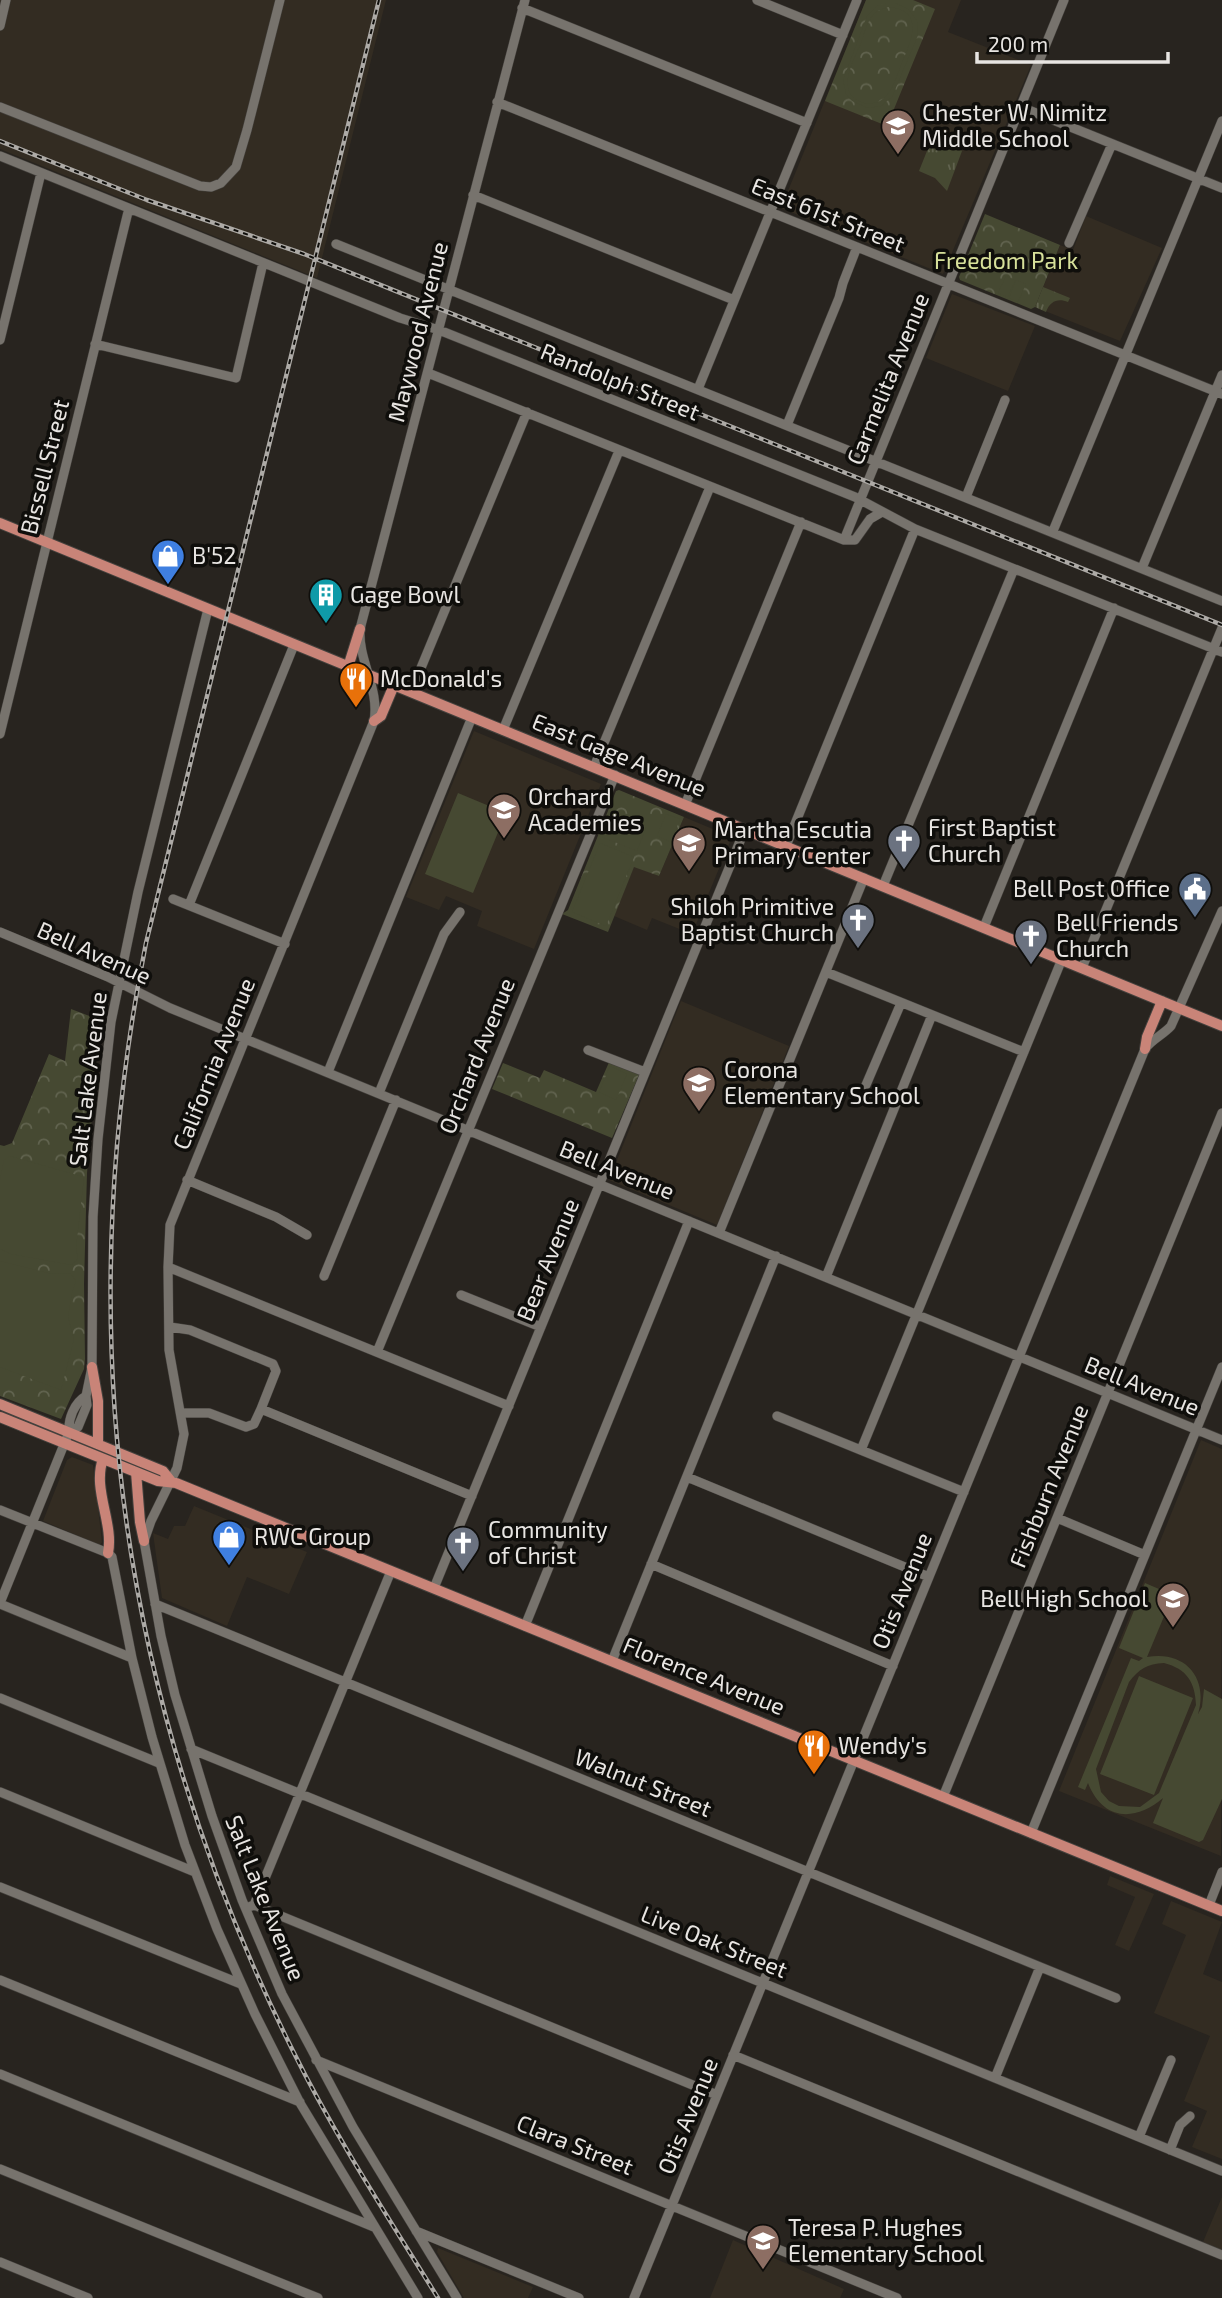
<svg xmlns="http://www.w3.org/2000/svg" width="1222" height="2298" viewBox="0 0 1222 2298" font-family="'Exo 2',sans-serif">
<defs>
<pattern id="grass-tufts" width="24" height="20" patternUnits="userSpaceOnUse" patternTransform="scale(1.75)"><rect width="24" height="20" fill="#464932"/><path d="M3 7l-1-3M5 7V3M7 7l1-3M15 17l-1-3M17 17v-4M19 17l1-3" fill="none" stroke="#61634f"/></pattern>
<pattern id="park-crowns" width="20" height="18" patternUnits="userSpaceOnUse" patternTransform="scale(1.75)"><rect width="20" height="18" fill="#464932"/><path d="M2 6a3 3 0 1 1 6 0M12 15a3 3 0 1 1 6 0" fill="none" stroke="#61634f"/></pattern>
</defs>
<rect width="100%" height="100%" fill="#28241f"/>
<path fill="#332c22" d="M 0,0 L 386,0 L 317,278 L 0,149 Z
M 866,0 L 961,0 L 948,32 L 1031,65 L 943,274 L 781,208 Z
M 1086,216 L 1162,248 L 1120,341 L 1035,307 L 1060,245 L 1073,250 Z
M 952,294 L 1035,326 L 1008,391 L 926,358 Z
M 474,731 L 601,784 L 534,949 L 477,926 L 482,911 L 446,896 L 439,910 L 406,897 Z
M 684,817 L 732,837 L 692,934 L 652,918 L 647,930 L 614,916 L 634,866 L 659,876 Z
M 681,1001 L 789,1046 L 717,1225 L 609,1180 Z
M 1201,1440 L 1222,1449 L 1221,1856 L 1059,1791 Z
M 72,1457 L 93,1465 L 102,1542 L 100,1545 L 43,1521 L 67,1460 Z
M 194,1506 L 307,1552 L 289,1594 L 247,1577 L 227,1626 L 162,1598 L 153,1533 L 168,1539 L 174,1526 L 185,1526 Z
M 1110,1876 L 1154,1894 L 1129,1951 L 1115,1945 L 1135,1897 L 1107,1885 Z
M 1171,1901 L 1222,1922 L 1203,1974 L 1222,1982 L 1222,2159 L 1192,2147 L 1207,2111 L 1184,2101 L 1210,2036 L 1154,2013 L 1186,1935 L 1162,1924 Z
M 1222,2197 L 1222,2250 L 1203,2242 Z
M 733,2240 L 844,2289 L 840,2298 L 710,2298 Z
M 438,2248 L 533,2287 L 528,2298 L 464,2298 L 437,2252 Z"/>
<path fill="url(#grass-tufts)" d="M 938,135 L 958,143 L 956,146 L 962,151 L 947,191 L 935,178 L 919,171 L 933,136 Z
M 1043,287 L 1070,298 L 1068,302 C 1058,298 1050,301 1046,312 L 1035,307 Z"/>
<path fill="url(#park-crowns)" d="M 866,0 L 913,0 L 935,9 L 887,126 L 825,101 Z
M 985,214 L 1060,245 L 1035,307 L 1031,309 L 960,280 L 959,277 Z
M 619,790 L 684,817 L 659,876 L 634,867 L 608,932 L 562,914 L 568,910 L 616,791 Z
M 71,1009 L 100,1020 L 87,1173 L 84,1284 L 85,1359 L 84,1369 L 61,1419 L 0,1396 L 0,1145 L 4,1146 L 12,1143 L 49,1054 L 65,1061 Z
M 610,1060 L 640,1073 L 612,1138 L 492,1089 L 503,1063 L 540,1078 L 544,1070 L 596,1092 Z"/>
<path fill="#464932" fill-rule="evenodd" d="M 886,3 L 895,3 L 908,9 L 917,21 L 918,35 L 892,97 L 881,106 L 868,108 L 852,101 L 846,94 L 843,80 L 867,16 L 877,6 ZM 888,7 C 927,10 910,43 901,65 C 897,75 893,90 884,98 C 879,103 871,104 864,103 C 834,95 853,61 861,43 C 864,34 867,21 874,14 C 878,10 883,9 888,7 Z
M 1006,276 L 1015,280 L 1008,297 L 998,293 Z
M 1016,280 L 1026,284 L 1018,302 L 1009,298 Z
M 458,793 L 506,813 L 473,893 L 425,874 Z
M 612,814 L 646,828 L 637,851 L 602,837 Z
M 666,814 L 680,819 L 671,842 L 657,836 Z
M 600,843 L 634,857 L 606,926 L 572,912 Z
M 610,1066 L 627,1074 L 616,1100 L 599,1092 Z
M 10,1156 L 84,1177 L 76,1248 L 78,1259 L 71,1265 L 11,1254 L 0,1249 L 0,1180 L 4,1160 Z
M 0,1261 L 48,1273 L 71,1274 L 76,1281 L 72,1293 L 68,1317 L 74,1339 L 61,1390 L 0,1367 Z
M 1145,1583 L 1173,1595 L 1147,1657 C 1184,1650 1209,1677 1198,1714 L 1202,1707 L 1204,1689 L 1222,1699 L 1222,1799 L 1203,1840 L 1199,1842 L 1153,1823 L 1163,1798 C 1135,1822 1103,1821 1088,1783 L 1085,1790 L 1078,1787 L 1131,1658 L 1139,1661 L 1143,1658 L 1119,1648 ZM 1164,1663 C 1187,1669 1195,1682 1196,1705 L 1159,1793 L 1140,1807 L 1119,1806 L 1109,1801 L 1101,1792 L 1096,1769 L 1129,1682 C 1139,1669 1147,1664 1164,1663 Z
M 1139,1676 L 1193,1698 L 1154,1795 L 1100,1774 Z"/>
<g fill="none" stroke-linecap="round" stroke-linejoin="round">
<g stroke="#44413d" stroke-width="10">
<path id="minor" d="M 757,0 L 843,35
M 522,8 L 807,123
M 0,26 L 6,0
M 497,102 L 1222,394
M 0,107 L 200,186 L 211,187 L 221,183 L 236,167 L 247,130 L 280,0
M 1021,107 L 1222,188
M 0,156 L 400,318 L 439,330 L 855,497 L 915,529 L 1222,652
M 473,195 L 734,300
M 1069,243 L 1112,144
M 336,244 L 1222,601
M 0,340 L 41,173
M 95,344 L 236,378 L 263,263
M 428,373 L 844,540 L 855,540 L 870,519 L 882,512
M 698,389 L 857,0
M 787,425 L 839,298 L 843,283 L 857,247
M 966,497 L 1005,400
M 1053,531 L 1222,121
M 844,540 L 1064,0
M 1142,568 L 1222,375
M 411,692 L 527,412
M 503,730 L 619,451
M 0,734 L 129,208
M 594,767 L 710,487
M 685,805 L 801,522
M 786,846 L 915,529
M 883,886 L 1014,569
M 173,899 L 285,944
M 189,905 L 294,645
M 984,927 L 1114,608
M 0,932 L 108,977 L 170,1008 L 1222,1440
M 1082,968 L 1222,628
M 826,972 L 1024,1052
M 588,1050 L 645,1072
M 328,1072 L 472,717
M 866,1085 L 901,1003
M 379,1093 L 444,934 L 460,912
M 187,1180 L 276,1217 L 307,1235
M 719,1233 L 864,878
M 168,1267 L 509,1406
M 324,1276 L 396,1100
M 826,1277 L 932,1015
M 461,1295 L 541,1327
M 170,1327 L 190,1330 L 273,1364 L 276,1371 L 261,1409
M 377,1352 L 615,775
M 182,1413 L 209,1413 L 246,1427 L 254,1424 L 261,1409 L 472,1496
M 777,1416 L 964,1492
M 69,1432 L 78,1427 L 87,1405 L 86,1396 L 92,1367 L 93,1217 L 98,1139 L 111,1022 L 138,892 L 208,609
M 861,1450 L 1062,959
M 687,1477 L 929,1577
M 0,1510 L 108,1553 L 112,1557 L 132,1658 L 152,1737 L 185,1845 L 217,1929 L 255,2014 L 300,2103 L 418,2298
M 1057,1518 L 1145,1555
M 651,1564 L 893,1666
M 434,1588 L 745,829
M 0,1603 L 69,1432 C 68,1419 74,1403 86,1396
M 0,1604 L 132,1658
M 155,1604 L 1116,1998
M 525,1626 L 689,1221
M 612,1661 L 776,1256
M 0,1698 L 159,1763
M 191,1749 L 1222,2171
M 0,1792 L 195,1872
M 943,1797 L 1222,1113
M 1031,1833 L 1222,1367
M 0,1887 L 241,1984
M 254,1905 L 391,1571
M 1209,1905 L 1222,1872
M 246,1908 L 254,1905 L 717,2095
M 0,1980 L 300,2102
M 733,2055 L 1222,2255
M 316,2060 L 897,2298
M 0,2074 L 374,2227
M 995,2078 L 1040,1967
M 1139,2137 L 1171,2060
M 1170,2150 L 1180,2125 L 1190,2116
M 0,2169 L 318,2298
M 416,2231 L 579,2298
M 0,2262 L 88,2298
M 457,2298 L 353,2127 L 282,1994 L 242,1900 L 212,1816 L 175,1695 L 161,1636 L 144,1541 L 151,1521 L 177,1468 L 184,1434 L 169,1350 L 168,1267 L 170,1225 L 374,721 C 380,689 358,661 360,629 L 525,0
M 634,2298 L 1145,1049 C 1152,1039 1163,1035 1171,1026 L 1222,911"/>
</g>
<g stroke="#44413d" stroke-width="12">
<path id="major" d="M 0,523 L 1222,1026
M 348,667 L 360,629
M 374,721 L 381,716 L 394,685
M 1145,1049 L 1147,1037 L 1162,1001
M 92,1367 L 98,1401 L 98,1444
M 0,1404 L 163,1471 L 171,1481
M 0,1417 L 158,1481 L 176,1483 L 1222,1911
M 103,1459 C 92,1489 114,1523 108,1553
M 136,1472 L 140,1522 L 144,1541"/>
</g>
<use href="#minor" stroke="#77736d" stroke-width="9"/>
<use href="#major" stroke="#c98478" stroke-width="10"/>
<g stroke="#adaaa6" stroke-width="4.5">
<path id="rail" d="M 379,0 L 146,943 C 69,1329 117,1698 293,2051 C 335,2136 388,2217 438,2298
M 0,141 L 147,200 L 304,254 L 1222,625"/>
</g>
<use href="#rail" stroke="#0f0e0b" stroke-width="2" stroke-dasharray="5" stroke-linecap="butt"/>
</g>
<defs>
<g id="school-pin" transform="scale(1.75)"><path d="M0 17L-7.5 6A9.5 9.5 0 1 1 7.5 6Z" fill="#8d6e63" stroke="#0f0e0b"/><path d="M0-5L7-2L0 1L-7-2ZM-4 1L0 2.5L4 1V4Q0 6-4 4Z" fill="#fff"/></g>
<g id="shop-pin" transform="scale(1.75)"><path d="M0 17L-7.5 6A9.5 9.5 0 1 1 7.5 6Z" fill="#3f7fe0" stroke="#0f0e0b"/><path d="M-5-2.5h2.3a2.7 3.5 0 0 1 5.4 0H5L5.5 6h-11ZM-1.5-2.5h3a1.5 2.3 0 0 0-3 0Z" fill="#fff"/></g>
<g id="building-pin" transform="scale(1.75)"><path d="M0 17L-7.5 6A9.5 9.5 0 1 1 7.5 6Z" fill="#0f9aa8" stroke="#0f0e0b"/><path d="M-4-6H4V6H1V3H-1V6H-4ZM-2.5-4.3h1.7v1.8h-1.7ZM.8-4.3h1.7v1.8H.8ZM-2.5-1h1.7V.8h-1.7ZM.8-1h1.7V.8H.8Z" fill="#fff"/></g>
<g id="restaurant-pin" transform="scale(1.75)"><path d="M0 17L-7.5 6A9.5 9.5 0 1 1 7.5 6Z" fill="#e8710a" stroke="#0f0e0b"/><path d="M-5-6h1v4h1v-4h1v4h1v-4h1v5L-1.5 .5V6h-2V.5L-5-1ZM5-6V6H3V1.5H1.5Q1.5-4 5-6Z" fill="#fff"/></g>
<g id="church-pin" transform="scale(1.75)"><path d="M0 17L-7.5 6A9.5 9.5 0 1 1 7.5 6Z" fill="#6b7280" stroke="#0f0e0b"/><path d="M-1.2-6h2.4v3.5h3.3v2.4h-3.3V6h-2.4V-.1h-3.3v-2.4h3.3Z" fill="#fff"/></g>
<g id="civic-pin" transform="scale(1.75)"><path d="M0 17L-7.5 6A9.5 9.5 0 1 1 7.5 6Z" fill="#5c6f8a" stroke="#0f0e0b"/><path d="M-.6-6.5H3V-4.5H.6V-3L4-1V1h2V6H-6V1h2V-1L-.6-3ZM-1.2 2.5V6h2.4V2.5Z" fill="#fff"/></g>
</defs>
<g fill-rule="evenodd">
<use href="#school-pin" x="898" y="126"/>
<use href="#shop-pin" x="168" y="556"/>
<use href="#building-pin" x="326" y="595"/>
<use href="#restaurant-pin" x="356" y="679"/>
<use href="#school-pin" x="504" y="810"/>
<use href="#church-pin" x="904" y="841"/>
<use href="#school-pin" x="689" y="843"/>
<use href="#civic-pin" x="1195" y="889"/>
<use href="#church-pin" x="858" y="920"/>
<use href="#church-pin" x="1031" y="936"/>
<use href="#school-pin" x="699" y="1083"/>
<use href="#shop-pin" x="229" y="1537"/>
<use href="#church-pin" x="463" y="1543"/>
<use href="#school-pin" x="1173" y="1599"/>
<use href="#restaurant-pin" x="814" y="1746"/>
<use href="#school-pin" x="763" y="2241"/>
</g>
<g text-anchor="middle" stroke-width="7" stroke-linejoin="round" paint-order="stroke">
<g font-size="23" fill="#e8e5e2" stroke="#0f0e0b" text-anchor="start">
<text x="922" y="121">Chester W. Nimitz<tspan x="922" dy="26">Middle School</tspan></text>
<text x="192" y="564">B'52</text>
<text x="350" y="603">Gage Bowl</text>
<text x="380" y="687">McDonald's</text>
<text x="528" y="805">Orchard<tspan x="528" dy="26">Academies</tspan></text>
<text x="928" y="836">First Baptist<tspan x="928" dy="26">Church</tspan></text>
<text x="714" y="838">Martha Escutia<tspan x="714" dy="26">Primary Center</tspan></text>
<text x="1170" y="897" text-anchor="end">Bell Post Office</text>
<text x="834" y="915" text-anchor="end">Shiloh Primitive<tspan x="834" dy="26">Baptist Church</tspan></text>
<text x="1056" y="931">Bell Friends<tspan x="1056" dy="26">Church</tspan></text>
<text x="724" y="1078">Corona<tspan x="724" dy="26">Elementary School</tspan></text>
<text x="488" y="1538">Community<tspan x="488" dy="26">of Christ</tspan></text>
<text x="254" y="1545">RWC Group</text>
<text x="1148" y="1607" text-anchor="end">Bell High School</text>
<text x="838" y="1754">Wendy's</text>
<text x="788" y="2236">Teresa P. Hughes<tspan x="788" dy="26">Elementary School</tspan></text>
</g>
<g font-size="23" fill="#e8e5e2" stroke="#0f0e0b">
<text transform="translate(828 215) rotate(22)" y="8">East 61st Street</text>
<text transform="translate(418 332) rotate(-76)" y="8">Maywood Avenue</text>
<text transform="translate(888 379) rotate(-68)" y="8">Carmelita Avenue</text>
<text transform="translate(620 382) rotate(22)" y="8">Randolph Street</text>
<text transform="translate(45 467) rotate(-76)" y="8">Bissell Street</text>
<text transform="translate(619 755) rotate(22)" y="8">East Gage Avenue</text>
<text transform="translate(94 953) rotate(24)" y="8">Bell Avenue</text>
<text transform="translate(477 1056) rotate(-68)" y="8">Orchard Avenue</text>
<text transform="translate(214 1064) rotate(-68)" y="8">California Avenue</text>
<text transform="translate(88 1079) rotate(-83)" y="8">Salt Lake Avenue</text>
<text transform="translate(617 1170) rotate(22)" y="8">Bell Avenue</text>
<text transform="translate(548 1260) rotate(-68)" y="8">Bear Avenue</text>
<text transform="translate(1142 1386) rotate(22)" y="8">Bell Avenue</text>
<text transform="translate(1049 1486) rotate(-68)" y="8">Fishburn Avenue</text>
<text transform="translate(902 1591) rotate(-68)" y="8">Otis Avenue</text>
<text transform="translate(704 1676) rotate(22)" y="8">Florence Avenue</text>
<text transform="translate(643 1783) rotate(22)" y="8">Walnut Street</text>
<text transform="translate(265 1898) rotate(68)" y="8">Salt Lake Avenue</text>
<text transform="translate(714 1942) rotate(22)" y="8">Live Oak Street</text>
<text transform="translate(688 2116) rotate(-68)" y="8">Otis Avenue</text>
<text transform="translate(575 2145) rotate(22)" y="8">Clara Street</text>
</g>
<g font-size="23" fill="#d7e09a" stroke="#0f0e0b">
<text x="1006" y="269">Freedom Park</text>
</g>
</g>
<path d="M977 52v10h191v-10" fill="none" stroke="#e8e5e2" stroke-width="3.5"/>
<text x="988" y="52" font-size="21" fill="#e8e5e2" stroke="#0f0e0b" stroke-width="5" paint-order="stroke">200 m</text>
</svg>
